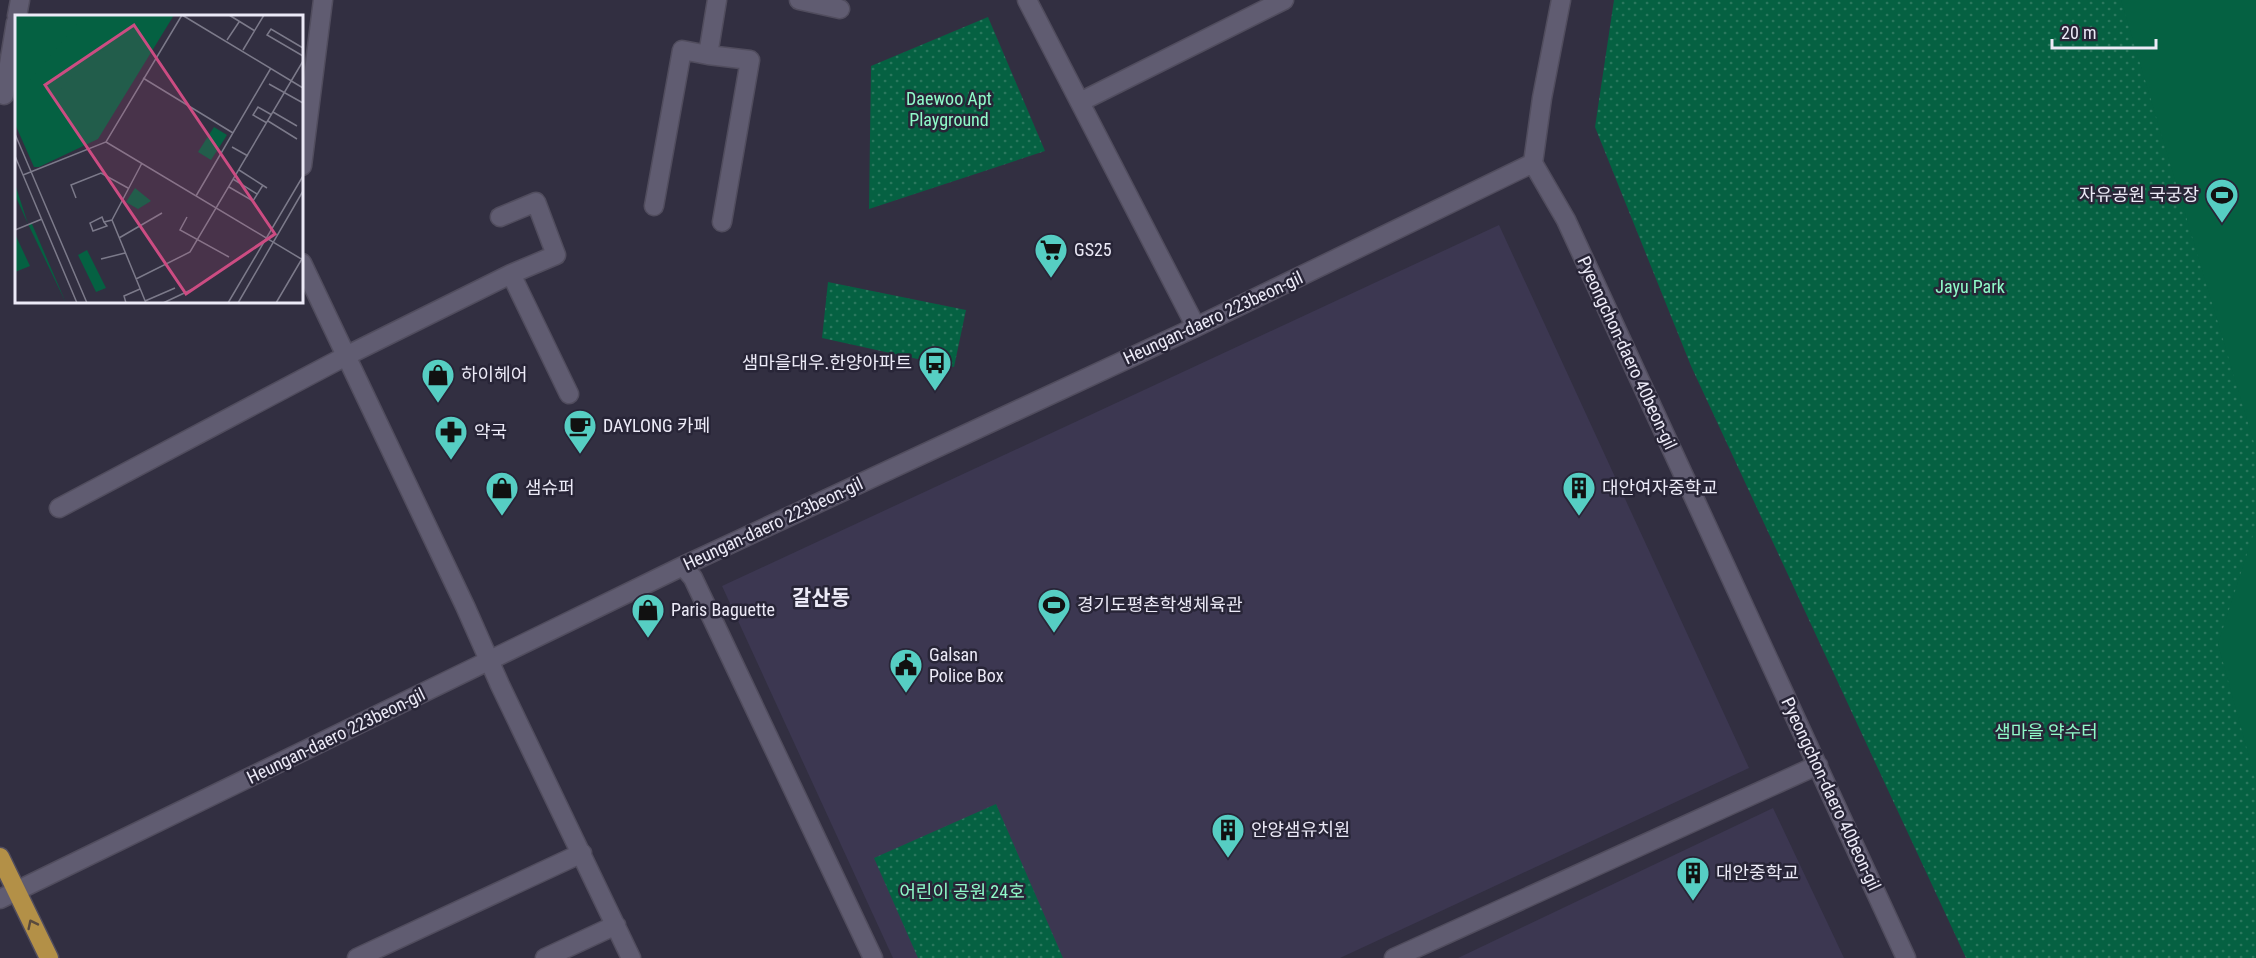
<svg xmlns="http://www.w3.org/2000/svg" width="2256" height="958" viewBox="0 0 2256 958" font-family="'Roboto Condensed','Noto Sans KR',sans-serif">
<defs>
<pattern id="grass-dots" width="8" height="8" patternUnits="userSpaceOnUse" patternTransform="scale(1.5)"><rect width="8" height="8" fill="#056142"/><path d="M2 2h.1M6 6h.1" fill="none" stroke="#2a785e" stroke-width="1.8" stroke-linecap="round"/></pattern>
</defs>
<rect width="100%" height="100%" fill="#322f41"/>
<path fill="#3c3751" d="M 1499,225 L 1749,768 L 1340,958 L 893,958 L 722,586 Z
M 1773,808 L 1844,958 L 1458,958 Z"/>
<path fill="url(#grass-dots)" d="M 1614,0 L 2256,0 L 2256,958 L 1966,958 L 1691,366 L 1595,127 Z
M 988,17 L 1045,151 L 869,209 L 871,66 Z
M 828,282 L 966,310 L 954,367 L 822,338 Z
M 996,804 L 1063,958 L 918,958 L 874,858 Z"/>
<path fill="#056142" d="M 2121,0 L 2256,0 L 2256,449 Z
M 2256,526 L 2256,782 L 2218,644 Z"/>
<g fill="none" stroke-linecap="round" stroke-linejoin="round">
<g stroke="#514d5e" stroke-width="21">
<path id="minor" d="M 717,0 L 708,55 L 750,60 L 722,222
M 799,0 L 840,9
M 1027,0 L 1196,327
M 1561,0 L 1542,98 L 1533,163 L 1566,220 L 1906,958
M 17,16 L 20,0
M 4,95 L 16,22
M 1080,102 L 1284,0
M 302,166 L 323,0
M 654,206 L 682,50 L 708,55
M 500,217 L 536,202 L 556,255 L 511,274
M 302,263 L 465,606 L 500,685 L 631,958
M 59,508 L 346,356 L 511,274 L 569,394
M 683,566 L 693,578 L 873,958
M 0,899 L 683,566 L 1196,327 L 1533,163
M 357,958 L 582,853
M 545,958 L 616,925
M 1394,958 L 1818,765"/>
</g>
<g stroke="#514d5e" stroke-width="21">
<path id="major" d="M 0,857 L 49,958"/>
</g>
<use href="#minor" stroke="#605c71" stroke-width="18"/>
<use href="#major" stroke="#b39047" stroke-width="18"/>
</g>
<defs><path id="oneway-chevron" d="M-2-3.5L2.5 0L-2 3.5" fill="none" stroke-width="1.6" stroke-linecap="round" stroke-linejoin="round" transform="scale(1.5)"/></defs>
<use stroke="#594a3d" href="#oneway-chevron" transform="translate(32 924) rotate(-116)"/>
<defs>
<g id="stadium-pin" transform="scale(1.725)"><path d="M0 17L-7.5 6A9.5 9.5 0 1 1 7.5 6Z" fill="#56cec3" stroke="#282537"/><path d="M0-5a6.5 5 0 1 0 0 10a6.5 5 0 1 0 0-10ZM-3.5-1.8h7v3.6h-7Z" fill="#111"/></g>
<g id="supermarket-pin" transform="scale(1.725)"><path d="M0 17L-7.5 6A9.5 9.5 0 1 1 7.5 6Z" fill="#56cec3" stroke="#282537"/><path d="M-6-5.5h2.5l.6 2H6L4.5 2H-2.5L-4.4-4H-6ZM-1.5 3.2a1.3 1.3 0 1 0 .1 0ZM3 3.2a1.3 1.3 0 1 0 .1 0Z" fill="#111"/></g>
<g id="bus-pin" transform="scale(1.725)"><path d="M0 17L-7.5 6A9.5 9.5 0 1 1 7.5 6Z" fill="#56cec3" stroke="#282537"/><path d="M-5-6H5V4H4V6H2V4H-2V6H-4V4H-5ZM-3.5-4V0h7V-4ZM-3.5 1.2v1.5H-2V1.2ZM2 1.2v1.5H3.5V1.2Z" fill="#111"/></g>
<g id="shop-pin" transform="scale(1.725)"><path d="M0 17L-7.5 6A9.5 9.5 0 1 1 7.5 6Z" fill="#56cec3" stroke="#282537"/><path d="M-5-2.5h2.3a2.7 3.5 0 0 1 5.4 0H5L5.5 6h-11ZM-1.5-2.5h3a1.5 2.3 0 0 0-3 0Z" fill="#111"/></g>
<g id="cafe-pin" transform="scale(1.725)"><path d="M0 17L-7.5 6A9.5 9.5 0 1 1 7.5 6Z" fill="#56cec3" stroke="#282537"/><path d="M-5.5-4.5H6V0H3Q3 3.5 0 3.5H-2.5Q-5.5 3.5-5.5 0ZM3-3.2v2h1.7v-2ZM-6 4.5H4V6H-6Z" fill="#111"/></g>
<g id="pharmacy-pin" transform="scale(1.725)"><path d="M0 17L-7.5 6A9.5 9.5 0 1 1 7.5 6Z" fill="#56cec3" stroke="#282537"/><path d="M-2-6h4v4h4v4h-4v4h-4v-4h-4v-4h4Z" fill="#111"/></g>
<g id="building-pin" transform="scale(1.725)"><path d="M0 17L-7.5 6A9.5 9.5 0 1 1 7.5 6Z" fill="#56cec3" stroke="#282537"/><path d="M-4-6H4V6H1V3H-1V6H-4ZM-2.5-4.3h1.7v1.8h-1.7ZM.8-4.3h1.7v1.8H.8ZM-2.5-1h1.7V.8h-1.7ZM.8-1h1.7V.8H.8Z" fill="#111"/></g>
<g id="civic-pin" transform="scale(1.725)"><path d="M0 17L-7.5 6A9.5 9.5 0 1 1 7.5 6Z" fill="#56cec3" stroke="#282537"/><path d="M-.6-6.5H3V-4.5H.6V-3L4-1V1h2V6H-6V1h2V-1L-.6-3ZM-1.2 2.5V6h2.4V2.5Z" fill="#111"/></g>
</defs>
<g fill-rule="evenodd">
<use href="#stadium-pin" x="2222" y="195"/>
<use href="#supermarket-pin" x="1051" y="250"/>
<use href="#bus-pin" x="935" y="363"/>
<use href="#shop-pin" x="438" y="375"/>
<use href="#cafe-pin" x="580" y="426"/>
<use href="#pharmacy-pin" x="451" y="432"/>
<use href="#shop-pin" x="502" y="488"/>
<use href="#building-pin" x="1579" y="488"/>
<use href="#stadium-pin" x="1054" y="605"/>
<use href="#shop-pin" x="648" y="610"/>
<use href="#civic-pin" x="906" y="665"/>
<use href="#building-pin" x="1228" y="830"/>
<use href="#building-pin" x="1693" y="873"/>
</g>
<g text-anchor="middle" stroke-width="5" stroke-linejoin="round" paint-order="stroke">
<g font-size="18" fill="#8ffac9" stroke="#282537">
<text x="949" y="105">Daewoo Apt<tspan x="949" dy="21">Playground</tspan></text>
<text x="1970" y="293">Jayu Park</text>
<text x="2046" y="738">샘마을 약수터</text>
<text x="962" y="898">어린이 공원 24호</text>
</g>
<g font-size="18" fill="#eceaf7" stroke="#282537" text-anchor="start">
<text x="2199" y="201" text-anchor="end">자유공원 국궁장</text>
<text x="1074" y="256">GS25</text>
<text x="912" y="369" text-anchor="end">샘마을대우.한양아파트</text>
<text x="461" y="381">하이헤어</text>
<text x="603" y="432">DAYLONG 카페</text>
<text x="474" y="438">약국</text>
<text x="525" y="494">샘슈퍼</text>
<text x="1602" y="494">대안여자중학교</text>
<text x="1077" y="611">경기도평촌학생체육관</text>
<text x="671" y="616">Paris Baguette</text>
<text x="929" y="661">Galsan<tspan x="929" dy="21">Police Box</tspan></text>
<text x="1251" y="836">안양샘유치원</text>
<text x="1716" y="879">대안중학교</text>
</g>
<g font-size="18" fill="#eceaf7" stroke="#282537">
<text transform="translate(1213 318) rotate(-25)" y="6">Heungan-daero 223beon-gil</text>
<text transform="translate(1627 353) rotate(65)" y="6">Pyeongchon-daero 40beon-gil</text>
<text transform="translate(773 524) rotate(-25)" y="6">Heungan-daero 223beon-gil</text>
<text transform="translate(336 736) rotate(-26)" y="6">Heungan-daero 223beon-gil</text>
<text transform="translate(1831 794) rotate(65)" y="6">Pyeongchon-daero 40beon-gil</text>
</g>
<g font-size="21" font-weight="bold" fill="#eceaf7" stroke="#282537">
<text x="821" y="605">갈산동</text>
</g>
</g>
<g transform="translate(15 15)">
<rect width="288" height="288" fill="#322f41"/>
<path d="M 0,0 L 159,0 L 83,124 L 24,152 L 19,152 L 0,109 ZM 199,112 L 212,120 L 196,145 L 183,137 ZM 0,169 L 13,209 L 17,209 L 51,288 L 13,209 L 0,180 ZM 120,173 L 136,186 L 123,194 L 111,187 Z" fill="#056142"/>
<path d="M 79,0 L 121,0 L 92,34 L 75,39 L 37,85 L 15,65 L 67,3 L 74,5 ZM 0,219 L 15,251 L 0,257 ZM 72,235 L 91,273 L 81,277 L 63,240 Z" fill="#056142"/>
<path fill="none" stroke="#7c7a8a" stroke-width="1.5" d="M 167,0 L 288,73M 214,0 L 240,16M 212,25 L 224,7M 288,33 L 256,14 L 252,20 L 288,41M 228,35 L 249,0M 128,63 L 218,118M 254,69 L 288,88M 258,97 L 282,111M 253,106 L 282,124M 252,108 L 238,100 L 243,92 L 257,100M 0,119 L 72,288M 91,127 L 288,245M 217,132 L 233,141M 0,141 L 62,288M 127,148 L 97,205 L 131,288M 224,155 L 252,173M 8,160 L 91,127 L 167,0M 218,164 L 242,179M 214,172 L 238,186 L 248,170M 181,181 L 256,53M 61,183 L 56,170 L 86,158 L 113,173M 172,202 L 165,215 L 214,242M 89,207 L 92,211 L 78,216 L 75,208 L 87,202 L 89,207 L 97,205M 0,215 L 27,204M 104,223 L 147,198M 86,244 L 110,238M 121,264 L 175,237 L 288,46M 130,286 L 160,273M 111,288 L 109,281 L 125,274M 148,288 L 180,273M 213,288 L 288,161M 223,288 L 288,176M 261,288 L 288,242"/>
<path fill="#cc4c82" fill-opacity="0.15" stroke="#cc4c82" stroke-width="3" d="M 119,10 L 260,219 L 171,279 L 30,70 Z"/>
<rect width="288" height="288" fill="none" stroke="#eceaf7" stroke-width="3"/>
</g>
<path d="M2052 39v9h104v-9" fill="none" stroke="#eceaf7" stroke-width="3"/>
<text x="2061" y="39" font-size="18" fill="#eceaf7" stroke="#282537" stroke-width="4.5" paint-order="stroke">20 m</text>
</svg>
